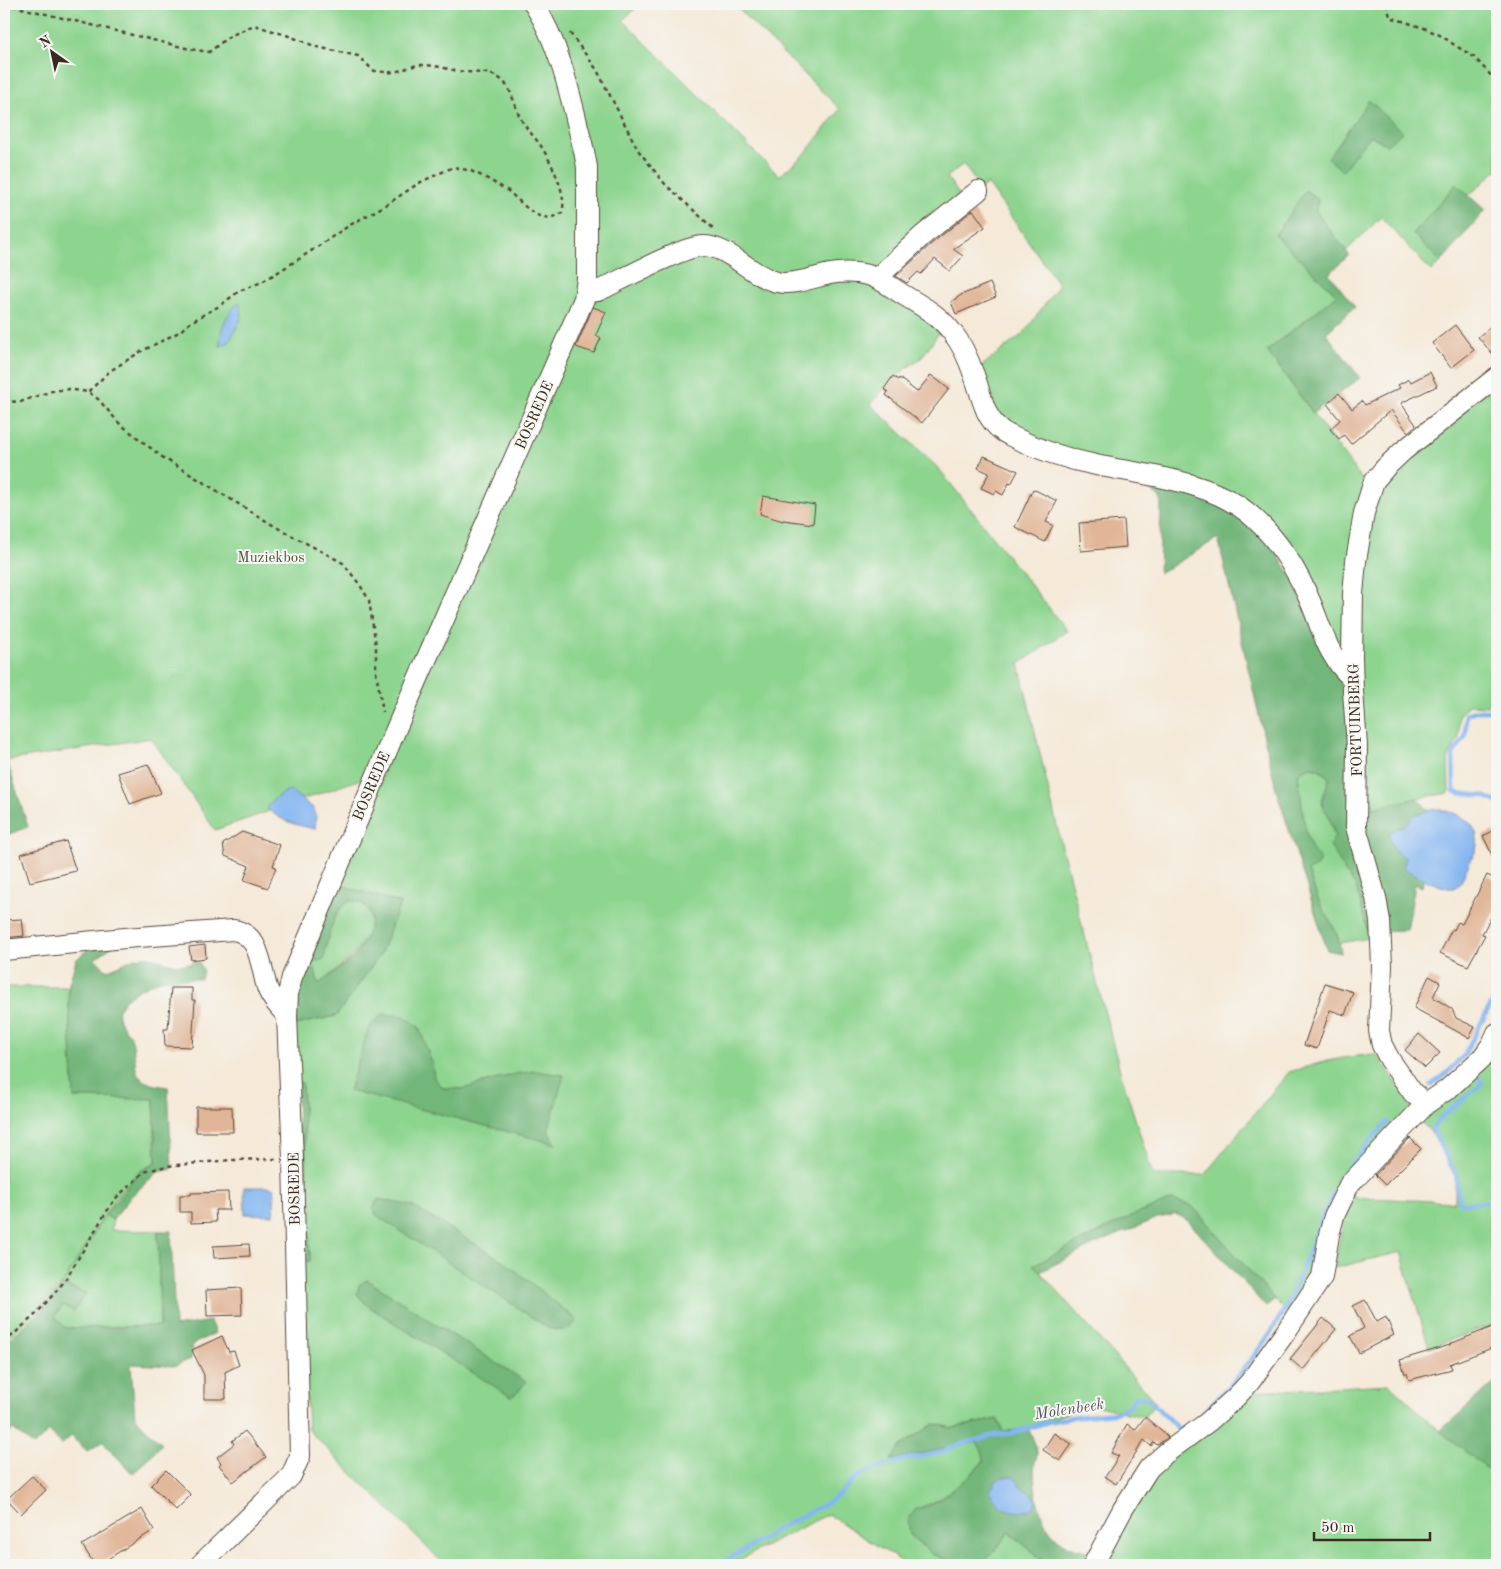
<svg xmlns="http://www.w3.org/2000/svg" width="1501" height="1569" viewBox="0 0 1501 1569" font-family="'Old Standard TT',serif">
<rect width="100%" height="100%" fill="#f6f6f2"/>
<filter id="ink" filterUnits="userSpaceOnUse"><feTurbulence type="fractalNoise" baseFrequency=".02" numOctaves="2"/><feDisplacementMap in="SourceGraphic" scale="10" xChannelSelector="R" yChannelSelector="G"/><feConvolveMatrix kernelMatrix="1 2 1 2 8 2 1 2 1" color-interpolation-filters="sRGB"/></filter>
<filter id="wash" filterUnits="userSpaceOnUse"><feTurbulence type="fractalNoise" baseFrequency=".0096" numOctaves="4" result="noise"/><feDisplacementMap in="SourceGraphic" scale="20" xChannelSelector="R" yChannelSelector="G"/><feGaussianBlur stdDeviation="1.12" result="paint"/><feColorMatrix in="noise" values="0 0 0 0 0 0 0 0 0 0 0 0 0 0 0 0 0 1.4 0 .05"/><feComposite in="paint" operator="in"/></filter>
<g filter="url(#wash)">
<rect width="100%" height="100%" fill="#f5e9d8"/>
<path fill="#8dd48f" stroke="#647f56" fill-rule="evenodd" d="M 4,4 L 640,4 L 623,20 L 779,176 L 804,155 L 840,109 L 733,4 L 1497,4 L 1497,170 L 1468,196 L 1457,185 L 1413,234 L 1441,262 L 1431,271 L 1381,217 L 1346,251 L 1316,212 L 1275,235 L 1337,295 L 1267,351 L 1365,484 L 1352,668 L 1282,544 L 997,421 L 977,370 L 1024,333 L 1059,285 L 988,184 L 981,189 L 963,164 L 947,177 L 962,199 L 889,263 L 857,278 L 943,327 L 922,357 L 896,376 L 870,404 L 939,469 L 1067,631 L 1019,664 L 1064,856 L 1120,1071 L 1153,1175 L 1204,1175 L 1289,1072 L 1327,1061 L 1355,1056 L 1377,1055 L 1411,1103 L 1411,1111 L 1333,1200 L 1307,1273 L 1288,1313 L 1275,1300 L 1192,1206 L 1172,1200 L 1132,1216 L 1034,1265 L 1156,1403 L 1144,1417 L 1091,1404 L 1028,1428 L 1003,1432 L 998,1419 L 952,1428 L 934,1424 L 902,1445 L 891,1460 L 978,1442 L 983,1453 L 984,1460 C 966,1481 943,1501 916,1509 L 910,1535 L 932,1554 L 965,1565 L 907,1565 L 828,1514 L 729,1565 L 477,1565 L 443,1563 L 308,1430 L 300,1261 L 310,1261 L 302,1083 L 297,1082 L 295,1025 L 336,1016 L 380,955 L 400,904 L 337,884 L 384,771 L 215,830 L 151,738 L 4,761 ZM 1401,132 L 1387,145 L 1370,135 ZM 369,1027 L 418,1027 L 432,1063 L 434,1078 L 443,1088 L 463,1089 L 515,1074 L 535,1071 L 548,1132 L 349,1091 ZM 367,1280 L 525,1382 L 511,1396 L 368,1306 L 357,1294 ZM 536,1320 L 577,1320 C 563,1337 552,1330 536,1320 Z
M 1487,390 L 1497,404 L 1497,703 L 1487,706 L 1468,705 L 1459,715 L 1459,737 L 1448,759 L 1449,793 L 1417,798 L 1372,809 L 1357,689 L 1361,554 L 1384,475 Z
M 1307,767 C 1316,767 1324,771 1329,779 L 1323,808 L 1328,814 L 1345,872 L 1356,886 L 1359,893 L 1369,938 L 1339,943 C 1337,928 1327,917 1320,904 C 1315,894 1312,882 1308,871 L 1321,859 C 1318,857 1315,854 1313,851 C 1302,834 1301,794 1298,774 Z
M 350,901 L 361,902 C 363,905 367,908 369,911 C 382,935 335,973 318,984 L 299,972 L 302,965 L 324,959 C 327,940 331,911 350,901 Z
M 4,987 L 68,987 L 74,1098 L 154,1098 L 156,1162 L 138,1173 L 115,1199 L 67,1277 L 34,1314 L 4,1341 Z
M 1497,1051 L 1497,1323 L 1429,1348 L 1401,1252 L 1334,1268 L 1348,1197 L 1455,1202 L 1455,1175 L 1439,1144 L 1429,1130 L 1418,1119 Z
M 105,1215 L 113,1220 L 111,1230 L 158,1231 L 160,1326 L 65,1328 L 55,1316 L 63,1305 L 86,1293 L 62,1285 Z
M 1389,1384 L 1440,1431 L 1497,1477 L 1497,1565 L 1102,1565 L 1144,1491 L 1163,1464 L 1251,1392 Z
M 1009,1532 L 1039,1557 L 1045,1565 L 979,1565 L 994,1552 Z"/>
<path fill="#72b67a" stroke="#56704c" d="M 1369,100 L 1402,132 L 1387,145 L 1370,135 L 1342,171 L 1328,158 Z
M 1456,184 L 1485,210 L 1441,262 L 1413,234 Z
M 1306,190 L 1318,200 L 1316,212 L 1349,255 L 1329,274 L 1355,307 L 1326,333 L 1360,378 L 1313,413 L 1267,351 L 1337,295 L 1275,235 Z
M 1131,479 L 1195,489 L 1262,531 L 1352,668 L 1364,810 L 1417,798 L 1429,810 L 1415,815 L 1405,825 L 1406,858 L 1403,868 L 1424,878 L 1422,887 L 1415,884 L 1407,930 L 1377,931 L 1377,938 L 1369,938 L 1356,886 L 1345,872 L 1330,845 L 1335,835 L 1328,814 L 1323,808 L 1322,800 L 1329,779 C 1320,765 1310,764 1298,774 L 1304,821 L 1309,842 L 1313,851 L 1321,859 L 1316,867 L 1308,871 C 1312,882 1315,895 1321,905 C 1331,924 1338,930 1341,953 L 1327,950 L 1276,789 L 1218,538 L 1159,574 L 1161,500 L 1158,495 Z
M 4,761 L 7,761 L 28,827 L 4,836 Z
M 337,884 L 400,903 L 380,955 L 336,1016 L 295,1025 L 299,972 L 315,968 L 318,984 C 330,976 343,967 353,957 C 361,948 376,923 369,911 C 367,908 363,905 361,902 C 357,902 352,900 349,901 C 334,905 326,945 324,959 L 302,965 Z
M 93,944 L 113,946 L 95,958 L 106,970 C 117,968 125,961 136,958 C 152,953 164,964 179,965 C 186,965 191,962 199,963 L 203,970 L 201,979 C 187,979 168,977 155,982 C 142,987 119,999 118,1013 C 117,1024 129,1030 132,1040 C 139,1072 128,1082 168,1087 L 172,1169 L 158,1172 L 130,1197 L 113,1220 L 105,1215 L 138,1173 L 156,1162 L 154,1099 L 74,1098 L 68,987 L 76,960 Z
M 382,1014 L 404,1016 L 419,1027 L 432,1063 L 434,1078 L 443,1088 L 463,1089 L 515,1074 L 535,1071 L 564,1075 L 548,1131 L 556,1144 L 349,1091 L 369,1027 Z
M 297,1082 L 302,1083 L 310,1261 L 300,1261 Z
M 378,1199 L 412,1206 L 505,1262 L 577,1320 C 567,1333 564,1331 548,1328 L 376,1215 L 373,1209 Z
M 1172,1200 L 1192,1206 L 1275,1300 L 1266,1307 L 1187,1220 L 1176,1214 L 1158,1218 L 1091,1246 L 1040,1272 L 1033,1265 L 1132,1216 Z
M 158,1231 L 171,1231 L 175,1327 L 210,1321 L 215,1333 L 193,1344 L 191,1359 L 174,1366 L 131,1364 L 135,1418 L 162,1444 L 133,1474 L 103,1442 L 87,1451 L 71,1436 L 61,1445 L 49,1431 L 34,1446 L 13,1429 L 5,1438 L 4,1344 L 36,1315 L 62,1285 L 86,1293 L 74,1312 L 63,1305 L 55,1316 L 65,1328 L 160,1326 Z
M 367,1280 L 526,1382 L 518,1392 L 511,1397 L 368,1306 L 357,1294 L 359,1285 Z
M 1497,1380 L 1497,1477 L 1440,1431 Z
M 998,1419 L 1003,1432 L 1028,1428 C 1031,1435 1037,1446 1037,1453 C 1037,1458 1034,1463 1034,1469 C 1034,1495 1041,1535 1069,1546 C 1077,1549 1087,1551 1095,1553 L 1088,1565 L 1045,1565 L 1039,1557 L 1009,1532 L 994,1552 L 979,1565 L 965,1565 L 955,1563 L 932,1554 L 910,1535 L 908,1520 L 916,1509 L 929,1505 L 940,1499 L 971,1475 L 984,1461 L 983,1453 L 977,1442 L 891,1460 L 902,1445 L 934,1424 L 952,1428 Z"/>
<path fill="#84b6f1" stroke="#607088" d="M 239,302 L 242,317 L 229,342 L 220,346 C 220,327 226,315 239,302 Z
M 290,790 L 313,808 L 316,816 L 315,829 C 297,825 281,822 267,808 C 271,800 282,793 290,790 Z
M 1440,809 C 1458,813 1480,822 1477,846 C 1475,854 1469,863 1466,870 C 1463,877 1461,886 1453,888 C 1442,890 1413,873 1403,868 L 1406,858 C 1393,852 1389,845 1390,832 L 1405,825 L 1415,815 L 1429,810 Z
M 244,1187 L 270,1187 L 274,1188 L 275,1193 L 273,1215 L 245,1214 Z
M 1010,1476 L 1016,1479 L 1020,1486 L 1036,1498 L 1034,1507 C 1026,1514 1008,1513 999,1505 C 995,1501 993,1495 990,1490 L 994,1485 L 994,1482 L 1003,1477 Z"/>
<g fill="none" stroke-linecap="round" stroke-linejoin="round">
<path stroke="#84b6f1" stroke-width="4.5" d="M 1497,711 L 1475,711 L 1466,714 L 1465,737 L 1453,754 L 1453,759 L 1454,791 L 1458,793 L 1484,796 L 1497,802
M 1479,1078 L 1482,1082 L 1479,1087 L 1441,1117 L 1432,1129 L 1456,1175 L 1459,1201 L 1463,1203 L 1497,1202
M 1431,1085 L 1447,1073 L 1464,1055 L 1497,993
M 1199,1417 C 1235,1381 1269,1343 1291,1296 C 1309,1256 1320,1212 1344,1174 C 1356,1155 1372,1138 1388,1122
M 718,1565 L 760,1541 L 779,1528 L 827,1503 L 840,1494 L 855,1478 L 864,1473 L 898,1461 L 943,1452 L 958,1445 L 995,1435 L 1012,1433 L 1048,1422 L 1072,1417 L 1115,1413 L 1129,1406 L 1136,1397 L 1147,1398 L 1183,1433"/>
</g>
<g id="blocks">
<path fill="#e1b597" d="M 973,210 L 985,227 L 953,249 L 963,256 L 950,271 L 935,259 L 921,274 L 918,272 L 907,283 L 896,276 L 930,245 Z
M 990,283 L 996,297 L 956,314 L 951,302 L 961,295 Z
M 593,307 L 606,312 L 596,335 L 601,338 L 594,353 L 576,347 Z
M 1497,321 L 1497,359 L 1478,337 Z
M 1455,325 L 1474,350 L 1451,368 L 1432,343 Z
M 1430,372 L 1437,386 L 1401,403 L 1416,425 L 1408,432 L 1391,410 L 1351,444 L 1344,435 L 1339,439 L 1330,429 L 1340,420 L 1327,404 L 1339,393 L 1352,409 L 1362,401 L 1365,405 L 1400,388 L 1398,385 L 1409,379 L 1411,382 Z
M 931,375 L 949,389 L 922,423 L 886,395 L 888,392 L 884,389 L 893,376 L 898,380 L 899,378 L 917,392 Z
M 984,456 L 1018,471 L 1011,484 L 1009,483 L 1003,495 L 996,491 L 994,494 L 981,488 L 989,473 L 978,468 Z
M 1033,489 L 1057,501 L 1046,522 L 1053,525 L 1045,542 L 1015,527 Z
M 763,496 L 815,505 L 813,524 L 783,520 L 783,521 L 760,514 Z
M 1124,520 L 1126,547 L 1081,551 L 1079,523 Z
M 148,764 L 161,793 L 130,804 L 118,773 Z
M 1493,831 L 1497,839 L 1497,865 L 1483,836 Z
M 242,832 L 280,845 L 273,866 L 276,867 L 268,888 L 244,880 L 249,866 L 225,856 L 223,844 Z
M 66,841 L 76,871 L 30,882 L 21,854 Z
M 1487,875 L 1497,880 L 1497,906 L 1482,934 L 1485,935 L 1468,966 L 1440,953 L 1452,929 L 1454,930 L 1458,922 L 1462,924 Z
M 22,919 L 24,936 L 4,938 L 4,920 Z
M 205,945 L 206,958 L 191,960 L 189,947 Z
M 1429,976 L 1440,982 L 1433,997 L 1452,1009 L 1456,1018 L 1475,1027 L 1469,1038 L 1414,1008 Z
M 1325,983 L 1353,992 L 1345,1015 L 1330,1010 L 1317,1049 L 1304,1045 Z
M 171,988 L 192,988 L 192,1000 L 195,1000 L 192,1047 L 165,1046 L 164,1029 L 168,1029 Z
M 1419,1034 L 1440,1053 L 1425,1068 L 1405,1050 Z
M 196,1107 L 232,1107 L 233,1132 L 196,1132 Z
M 1410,1138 L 1421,1149 L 1385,1185 L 1375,1175 Z
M 228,1192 L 229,1210 L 215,1210 L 216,1222 L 191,1223 L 191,1212 L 180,1212 L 180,1195 L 191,1195 L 191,1193 Z
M 249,1244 L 250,1256 L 214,1258 L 213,1246 Z
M 241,1288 L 242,1315 L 207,1316 L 206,1290 Z
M 1365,1300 L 1377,1322 L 1386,1317 L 1394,1335 L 1359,1353 L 1350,1336 L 1364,1328 L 1353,1306 Z
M 1323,1318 L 1336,1329 L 1303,1370 L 1290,1359 Z
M 1497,1325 L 1497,1346 L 1450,1364 L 1452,1369 L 1409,1380 L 1407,1373 L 1405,1374 L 1400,1360 L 1450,1345 L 1450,1344 Z
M 222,1336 L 229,1352 L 234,1351 L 239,1365 L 225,1372 L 226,1399 L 204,1399 L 204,1375 L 192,1350 Z
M 1145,1417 L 1168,1437 L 1157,1445 L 1154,1442 L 1151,1446 L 1144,1440 L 1116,1484 L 1105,1477 L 1119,1456 L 1111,1453 L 1127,1424 L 1135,1430 Z
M 245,1431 L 266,1457 L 233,1482 L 219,1465 L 221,1463 L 217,1457 L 234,1444 L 232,1441 Z
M 1054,1433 L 1072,1444 L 1060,1461 L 1043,1450 Z
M 166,1470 L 191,1495 L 176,1510 L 151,1485 Z
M 32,1476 L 46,1490 L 21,1514 L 7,1499 Z
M 142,1509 L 154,1530 L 98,1565 L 95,1565 L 82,1545 Z"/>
</g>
</g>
<g filter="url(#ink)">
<use href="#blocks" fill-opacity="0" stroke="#57473a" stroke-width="1"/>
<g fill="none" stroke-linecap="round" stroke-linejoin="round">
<g stroke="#57473a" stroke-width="22">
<path id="minor" d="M 877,278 L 922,236 L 978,191
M 586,292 L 598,291 C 620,281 684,245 704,246 C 730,247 751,276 777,282 C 791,286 815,277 830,274 C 842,272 856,272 868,275 C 881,279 891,287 902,294 C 920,305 938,314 952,332 C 962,344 969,360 974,375 C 983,398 984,423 1009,435 C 1036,449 1066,459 1096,465 C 1148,476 1213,480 1254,518 C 1279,541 1298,572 1311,603 C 1323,631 1327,656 1352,678
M 4,950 L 125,938 L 233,930 C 262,934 260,969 268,990 C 272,1000 280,1008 287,1016
M 1426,1104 L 1413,1093 L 1390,1060 L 1382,1045 L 1379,1031 L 1382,966 L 1380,921 L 1376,898 L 1356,827 L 1357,746 L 1353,691 L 1352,657 L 1353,594 L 1356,561 L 1364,513 L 1374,481 L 1386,467 L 1403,451 L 1497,377
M 200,1565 L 291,1476 L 300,1456 L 293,1159 L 287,1016 L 288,994 L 292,977 L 396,729 L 584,299 L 587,279 L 587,167 L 584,151 C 571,100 562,49 534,4
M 1093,1565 L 1123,1509 L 1149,1468 L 1166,1453 L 1208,1422 L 1236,1397 L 1249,1383 L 1285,1333 L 1322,1277 L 1329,1235 L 1334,1216 L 1349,1185 L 1426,1104 L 1448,1089 L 1482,1058 L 1492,1044 L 1497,1033"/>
</g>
<path stroke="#57473a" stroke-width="2.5" stroke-dasharray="4 4" stroke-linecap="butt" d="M 5,4 L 190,49 L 209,52 L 230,36 L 254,25 L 289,36 L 317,47 L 358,56 L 374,71 C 380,71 387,73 393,72 C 402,71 410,66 419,65 C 435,64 451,71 467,72 C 475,73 483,72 490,74 C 512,80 512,102 521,119 C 526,129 535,137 541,146 C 551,162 568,195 562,213 L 550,218 L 539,216 L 529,210 L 507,190 L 484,177 L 471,171 L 454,167 L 440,173 L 419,183 L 386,205 L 350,225 L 299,259 L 262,282 L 239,291 L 221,305 L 191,322 L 179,332 L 140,352 L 110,371 L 88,392
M 1387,4 L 1390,17 L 1424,28 L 1442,36 L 1453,44 L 1474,57 L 1497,82
M 570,33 L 597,70 L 638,150 L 665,184 L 715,230
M 4,401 L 20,402 L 52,391 L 68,389 L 88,392 L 98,399 L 119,423 L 162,457 L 276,527 L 343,563 L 360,585 L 369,600 L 376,646 L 376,672 L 383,712
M 4,1343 L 35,1315 L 59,1288 L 67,1277 L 105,1214 L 115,1199 L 144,1172 L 166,1166 L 231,1160 L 276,1159"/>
<use href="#minor" stroke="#fff" stroke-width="20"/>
</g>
</g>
<g text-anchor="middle" stroke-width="4" stroke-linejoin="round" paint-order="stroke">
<g font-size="15" fill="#3b2a1e" stroke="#f6f6f2">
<text transform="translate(534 415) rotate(-66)" y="5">BOSREDE</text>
<text transform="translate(1355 720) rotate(-92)" y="5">FORTUINBERG</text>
<text transform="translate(371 786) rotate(-67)" y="5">BOSREDE</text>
<text transform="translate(294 1189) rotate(-91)" y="5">BOSREDE</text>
</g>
<g font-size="15" fill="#50543a" stroke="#f6f6f2">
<text x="271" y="562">Muziekbos</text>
</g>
<g font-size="16" font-style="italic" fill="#51545d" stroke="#f6f6f2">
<text transform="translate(1069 1408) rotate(-9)" y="6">Molenbeek</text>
</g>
</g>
<rect width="1501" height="1569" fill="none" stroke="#f6f6f2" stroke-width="20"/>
<g transform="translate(52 52) rotate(327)" stroke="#f6f6f2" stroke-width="4" paint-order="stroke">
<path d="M0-4L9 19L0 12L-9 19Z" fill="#3b2a1e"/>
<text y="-8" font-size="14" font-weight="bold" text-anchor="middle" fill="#3b2a1e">N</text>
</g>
<path d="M1314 1532v8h116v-8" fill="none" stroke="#3b2a1e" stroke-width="2.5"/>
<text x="1321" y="1532" font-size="15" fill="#3b2a1e" stroke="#f6f6f2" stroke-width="4" paint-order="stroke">50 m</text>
</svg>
